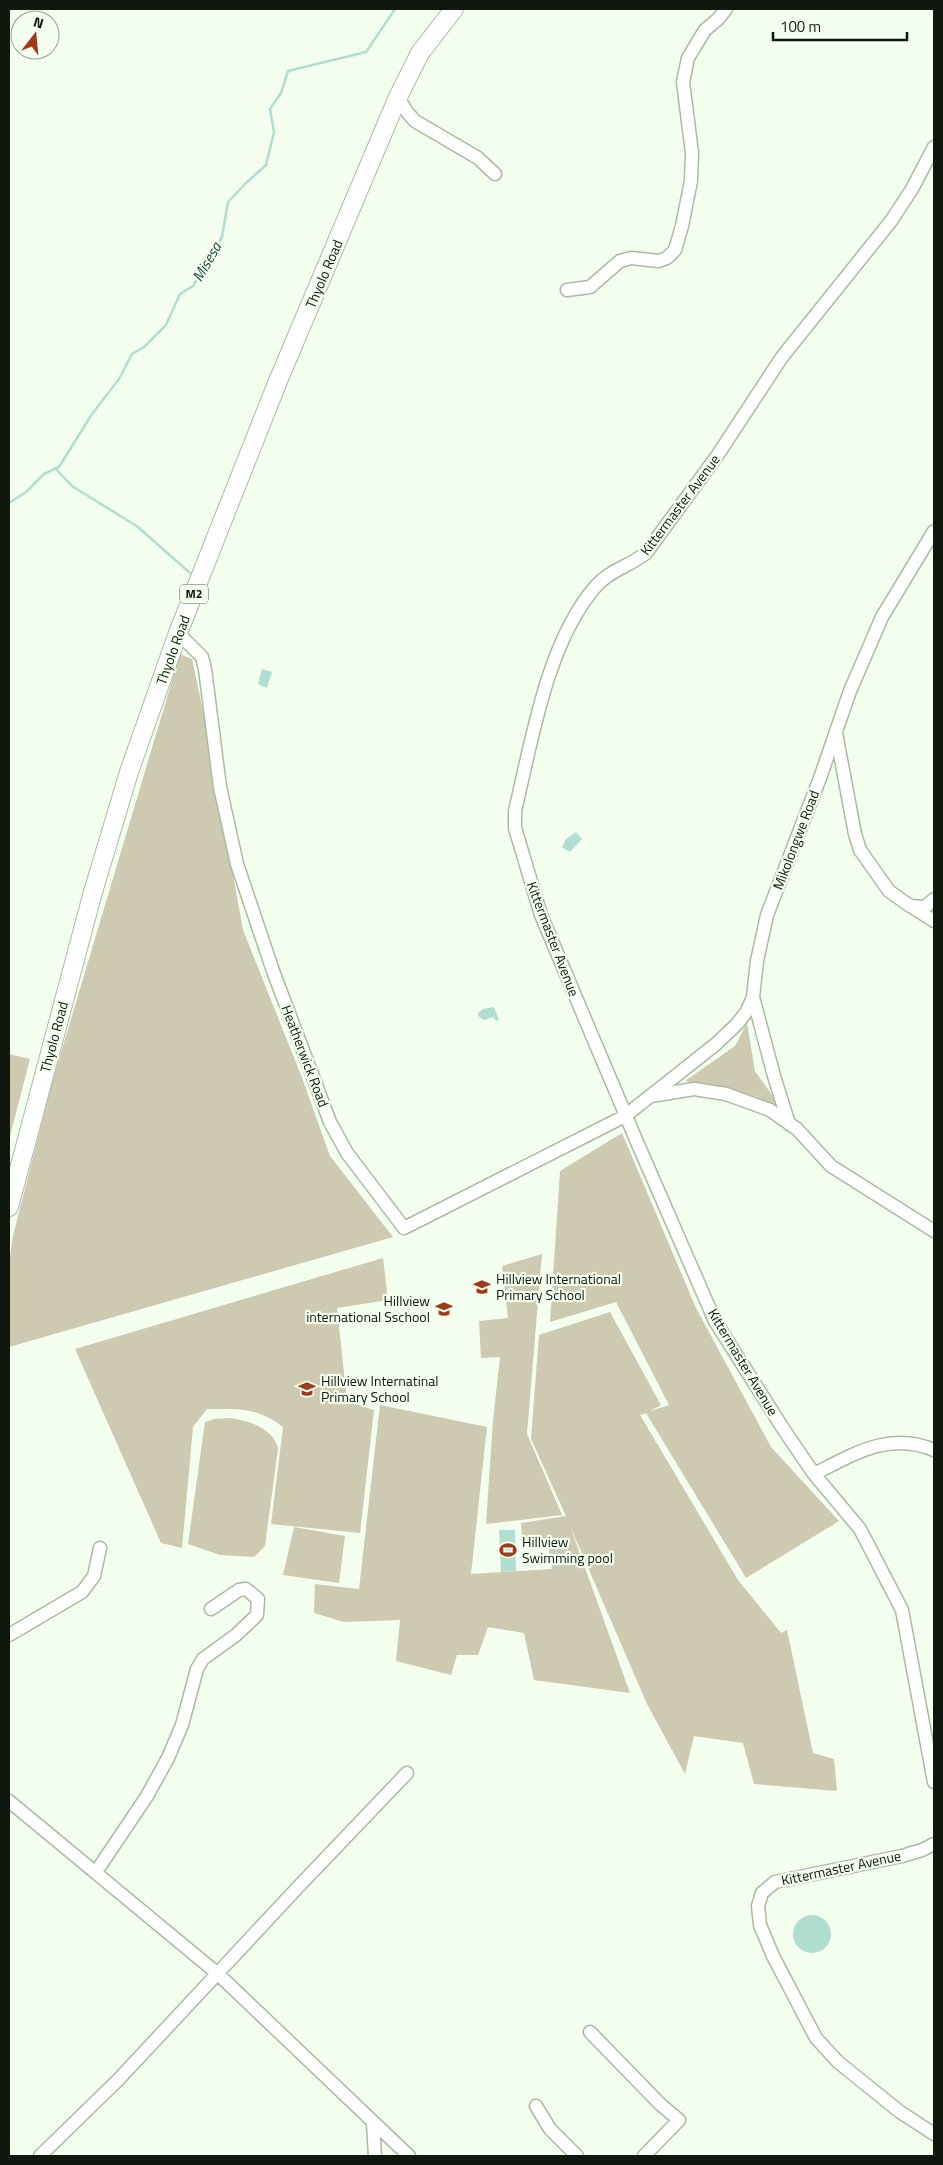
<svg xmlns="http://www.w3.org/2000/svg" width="943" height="2165" viewBox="0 0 943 2165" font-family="'Titillium Web',sans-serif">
<rect width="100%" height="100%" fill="#f3feee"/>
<path fill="#cec9b1" d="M 180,654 L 192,659 L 205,720 L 243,930 L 301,1075 L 330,1156 L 393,1237 L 9,1347 L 9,1262 L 13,1236 L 51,1086 Z
M 747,1023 L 755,1071 L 782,1109 L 755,1096 L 685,1081 L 735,1046 Z
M 9,1054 L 30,1059 L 9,1140 Z
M 622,1133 L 696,1308 L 771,1447 L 839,1521 L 746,1578 L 646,1413 L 640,1415 L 738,1580 L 781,1633 L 787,1630 L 813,1753 L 834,1759 L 837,1791 L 754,1784 L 743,1743 L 694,1736 L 685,1774 L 647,1704 L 570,1526 L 630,1693 L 534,1680 L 524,1633 L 488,1627 L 478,1655 L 457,1655 L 451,1675 L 396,1661 L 400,1620 L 344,1622 L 314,1613 L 315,1584 L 359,1589 L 380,1405 L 487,1427 L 471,1574 L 552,1569 L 548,1545 L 523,1546 L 521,1523 L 566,1516 L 531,1439 L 539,1335 L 610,1312 L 661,1405 L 650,1411 L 669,1405 L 616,1302 L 550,1322 L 560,1171 Z
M 542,1254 L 527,1434 L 562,1515 L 486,1524 L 493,1420 L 500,1357 L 481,1358 L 479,1321 L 508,1318 L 502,1266 Z
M 383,1258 L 388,1300 L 337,1308 L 347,1401 L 374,1410 L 360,1533 L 271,1524 L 283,1427 C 257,1407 238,1409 207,1409 L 193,1427 L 182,1548 L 161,1543 L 75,1349 Z
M 231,1418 C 249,1421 273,1428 278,1448 L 265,1546 L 254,1557 L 220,1555 L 188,1544 L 205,1422 L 214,1419 Z
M 294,1527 L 345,1536 L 339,1583 L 283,1575 Z"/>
<path fill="#b0dfd2" d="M 262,669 L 272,672 L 267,688 L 258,684 Z
M 576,832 L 582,839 L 570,852 L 562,847 L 566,839 Z
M 494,1007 L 499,1020 L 496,1021 L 493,1017 L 484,1020 L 478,1016 L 478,1013 L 483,1009 Z
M 499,1530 L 515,1530 L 516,1571 L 501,1572 Z
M793 1934a19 19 0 1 1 38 0a19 19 0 1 1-38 0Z"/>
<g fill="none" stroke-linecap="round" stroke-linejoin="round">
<path stroke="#b0dfd2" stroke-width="2.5" d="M 55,468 L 72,486 L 138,527 L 190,573
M 9,503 L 26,492 L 44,474 L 59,467 L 92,414 L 119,379 L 132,354 L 144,347 L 166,325 L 180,294 L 193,286 L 222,237 L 228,202 L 246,183 L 266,165 L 274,132 L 270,109 L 281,93 L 288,71 L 366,52 L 395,9"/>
<g stroke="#a9bba2" stroke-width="15">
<path id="minor" d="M 398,97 L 407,112 L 415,121 L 478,158 L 495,174
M 934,147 L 912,189 L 891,221 L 782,357 L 717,456 L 646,553 C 630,566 610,570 596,586 C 547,642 532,740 515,811 L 515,828 L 541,915 L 637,1142 L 715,1321 L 784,1430 L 814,1474 L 860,1529 L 902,1610 L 934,1782
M 567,290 L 590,287 L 620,261 L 631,258 L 659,261 L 667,258 L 675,250 L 682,226 L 691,181 L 692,153 L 683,82 L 688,58 L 705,30 L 718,19 L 726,9
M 178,633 L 202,657 L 205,669 L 220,787 L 237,864 L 273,971 L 330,1122 L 347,1153 L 404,1228 L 625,1116 L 716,1044 L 738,1023 L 747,1011 L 753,997 L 757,961 L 767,915 L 820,778 L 850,691 L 882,617 L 934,531
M 836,733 L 855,834 L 860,850 L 889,891 L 910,906 L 925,907 L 934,899
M 912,907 L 934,921
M 753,997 L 774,1076 L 789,1124
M 651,1096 L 694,1089 L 726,1094 L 770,1110 L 797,1129 L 831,1166 L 934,1231
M 814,1474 C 854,1454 889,1431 934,1450
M 9,1635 L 82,1592 L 94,1576 L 100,1548
M 9,1801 L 218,1974 L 409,2156
M 934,1844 L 922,1850 L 902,1856 L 775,1882 L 762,1893 L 758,1906 L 760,1925 L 773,1956 L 816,2038 L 838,2062 L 900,2112 L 934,2134
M 96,1872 L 147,1796 L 168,1758 L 182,1725 L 197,1669 L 203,1659 L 236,1635 L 257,1615 L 258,1599 L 246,1589 L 239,1590 L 211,1609
M 590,2032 L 660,2104 L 679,2120 L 644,2156
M 536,2106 L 550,2129 L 577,2156
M 373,2123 L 375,2156
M 40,2156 L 119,2079 L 300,1885 L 407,1773"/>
</g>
<g stroke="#a9bba2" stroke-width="20">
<path id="highway" d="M 9,1207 L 93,892 L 129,772 L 178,633 L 278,381 L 398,97 L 420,53 L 454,9"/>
</g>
<use href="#minor" stroke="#fff" stroke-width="12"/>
<use href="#highway" stroke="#fff" stroke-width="18"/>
</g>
<defs>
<g id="school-bare" transform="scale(1.35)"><path d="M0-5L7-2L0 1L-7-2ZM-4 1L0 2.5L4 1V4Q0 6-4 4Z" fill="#a13a18" stroke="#f3feee" stroke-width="2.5" paint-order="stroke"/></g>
<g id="stadium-bare" transform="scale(1.35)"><path d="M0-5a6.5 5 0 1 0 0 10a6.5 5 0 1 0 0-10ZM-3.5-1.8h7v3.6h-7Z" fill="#a13a18" stroke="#f3feee" stroke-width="2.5" paint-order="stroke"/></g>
</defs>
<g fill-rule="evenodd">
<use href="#school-bare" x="482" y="1287"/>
<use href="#school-bare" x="444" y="1309"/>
<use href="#school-bare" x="307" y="1389"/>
<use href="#stadium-bare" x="508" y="1550"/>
</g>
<g text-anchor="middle" stroke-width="4.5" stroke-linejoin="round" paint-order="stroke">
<rect fill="#f3feee" stroke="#545c51" stroke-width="1" x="180" y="584.5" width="28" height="19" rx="4"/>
<g font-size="12" font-weight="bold" fill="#10170e">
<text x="194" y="598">M2</text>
</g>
<g font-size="14" fill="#10170e" stroke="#f3feee">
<text transform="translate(324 274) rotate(-67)" y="5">Thyolo Road</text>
<text transform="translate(680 505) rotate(-53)" y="5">Kittermaster Avenue</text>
<text transform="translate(173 650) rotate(-70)" y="5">Thyolo Road</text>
<text transform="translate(796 840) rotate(-69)" y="5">Mikolongwe Road</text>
<text transform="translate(553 939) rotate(69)" y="5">Kittermaster Avenue</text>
<text transform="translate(54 1037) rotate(-75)" y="5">Thyolo Road</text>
<text transform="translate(305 1056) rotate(69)" y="5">Heatherwick Road</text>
<text transform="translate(743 1362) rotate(59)" y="5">Kittermaster Avenue</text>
<text transform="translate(841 1868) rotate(-12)" y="5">Kittermaster Avenue</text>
</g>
<g font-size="14" fill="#10170e" stroke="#f3feee" text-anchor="start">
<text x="496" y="1284">Hillview International<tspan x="496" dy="16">Primary School</tspan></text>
<text x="430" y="1306" text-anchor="end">Hillview<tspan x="430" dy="16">international Sschool</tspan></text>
<text x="321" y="1386">Hillview Internatinal<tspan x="321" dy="16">Primary School</tspan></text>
<text x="522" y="1547">Hillview<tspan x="522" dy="16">Swimming pool</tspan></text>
</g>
<g font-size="15" font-style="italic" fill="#143d35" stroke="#f3feee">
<text transform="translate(207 262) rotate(-60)" y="5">Misesa</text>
</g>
</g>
<rect width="943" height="2165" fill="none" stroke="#10170e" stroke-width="20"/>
<g transform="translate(35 35) rotate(16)"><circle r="24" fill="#f3feee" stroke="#98a294"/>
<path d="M0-4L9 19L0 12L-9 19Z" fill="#a13a18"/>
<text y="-8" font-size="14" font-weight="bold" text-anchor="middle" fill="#10170e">N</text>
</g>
<path d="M773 32v8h134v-8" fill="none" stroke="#10170e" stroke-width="2.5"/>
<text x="780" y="32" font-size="15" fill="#10170e" stroke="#f3feee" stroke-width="4" paint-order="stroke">100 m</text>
</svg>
